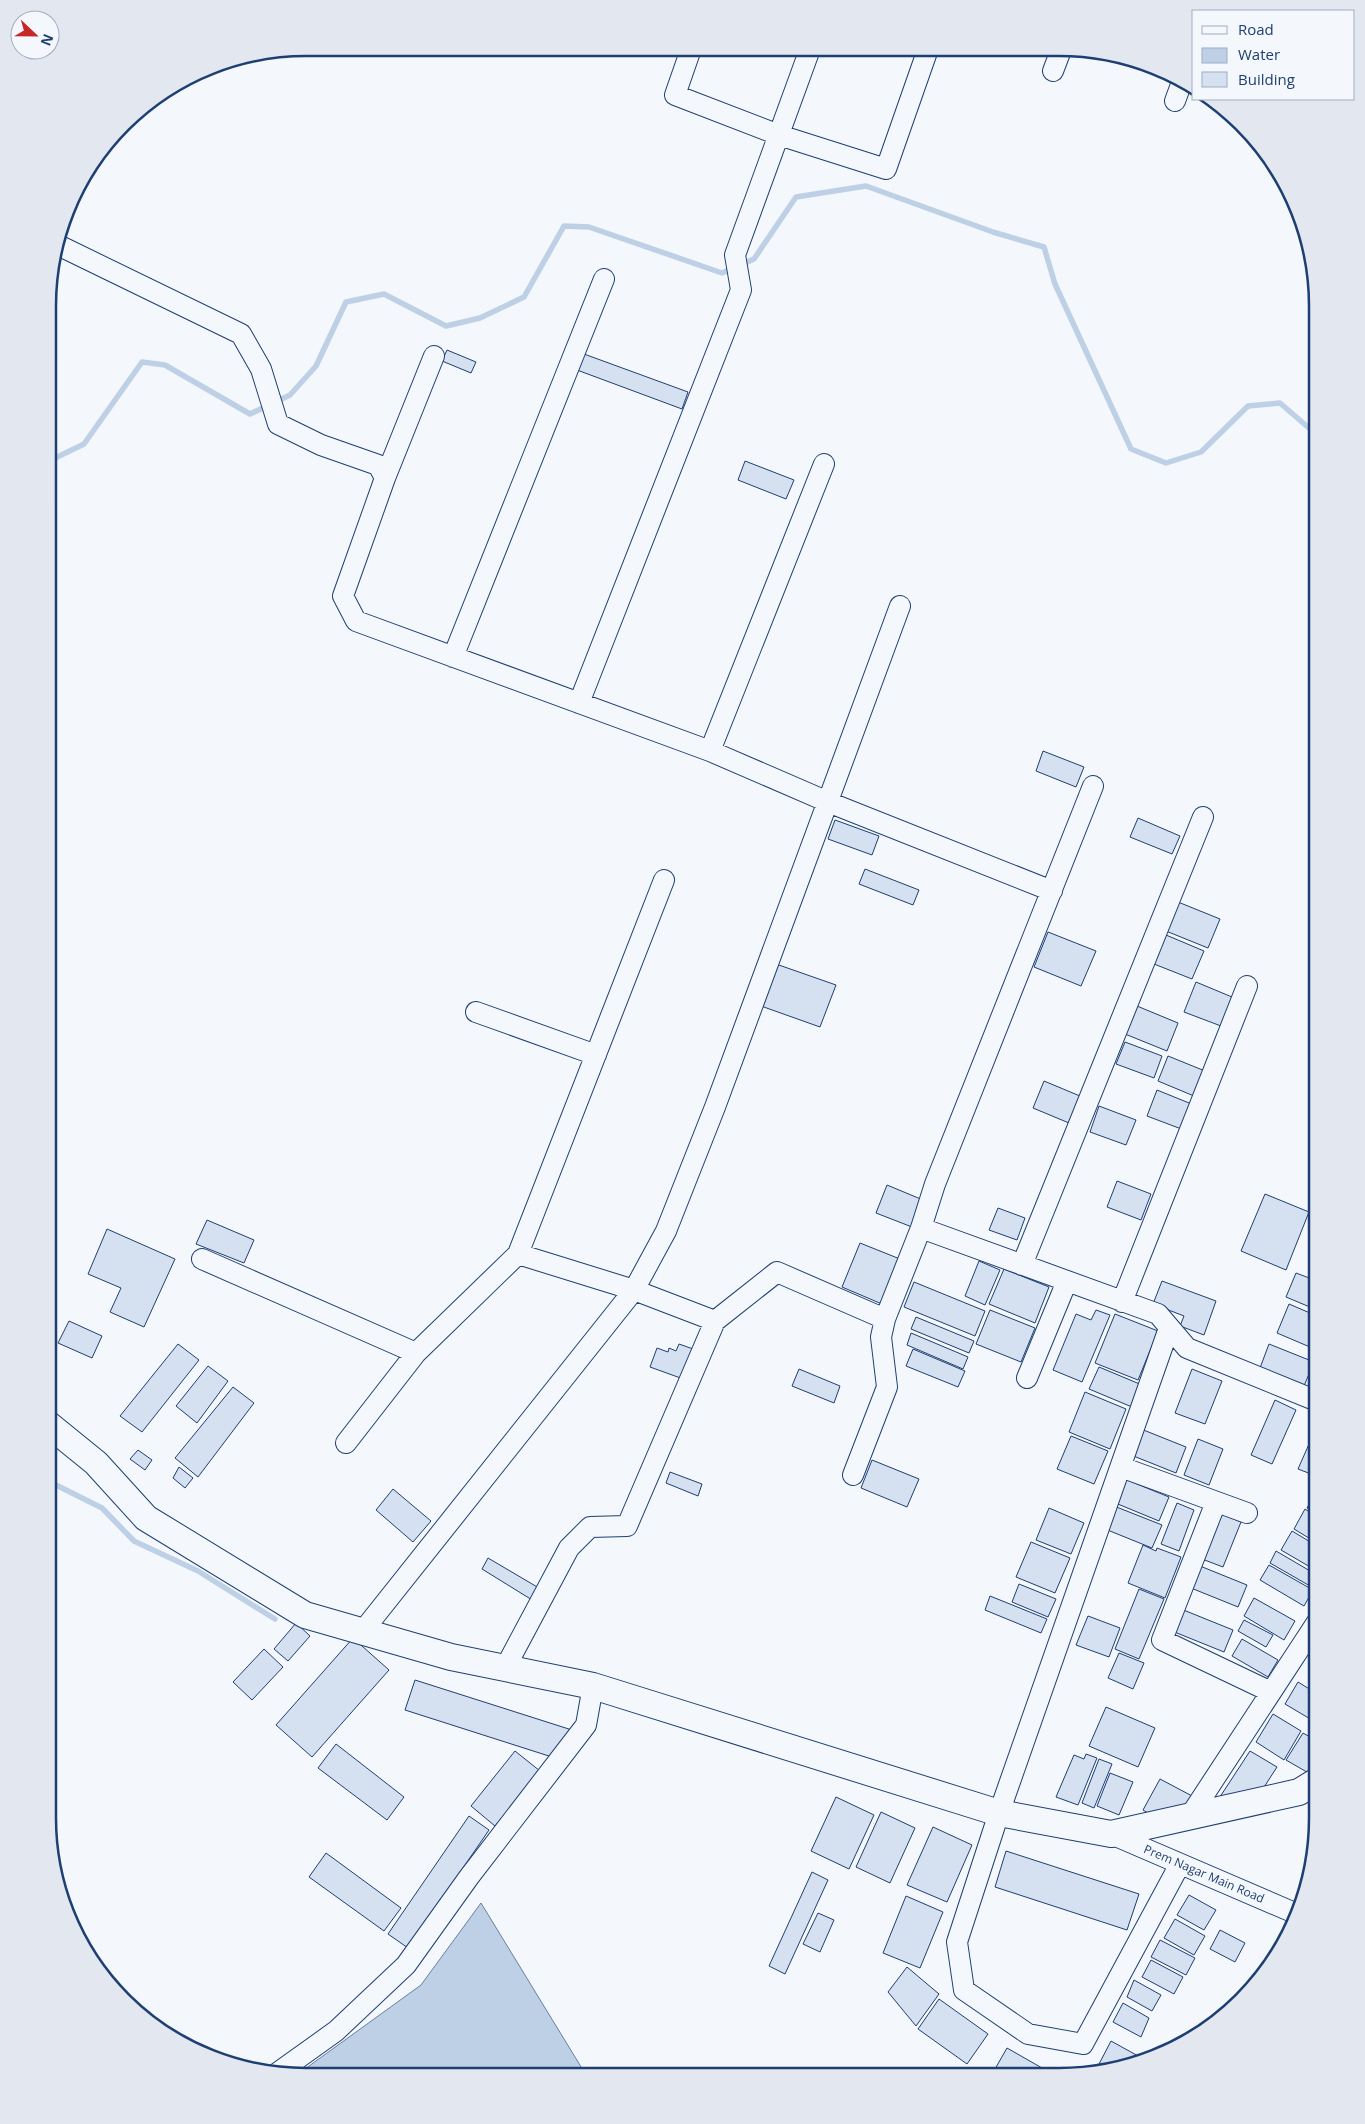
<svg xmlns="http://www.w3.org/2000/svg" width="1365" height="2124" viewBox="0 0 1365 2124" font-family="'Open Sans',sans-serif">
<rect width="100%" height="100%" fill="#f4f7fb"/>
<path fill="#bed0e5" stroke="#687fa3" d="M 481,1903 L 586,2075 L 298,2074 L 421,1985 Z"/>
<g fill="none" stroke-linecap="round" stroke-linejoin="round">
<path stroke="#bed0e5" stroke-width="5.5" d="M 49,461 L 84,444 L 142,362 L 165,365 L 250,414 L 290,395 L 316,366 L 346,302 L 384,294 L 446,326 L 480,318 L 524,297 L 564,226 L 589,227 L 722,273 L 754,259 L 796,197 L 866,186 L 993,232 L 1044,247 L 1055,284 L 1131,449 L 1166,463 L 1201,452 L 1248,406 L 1280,403 L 1317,435
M 48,1481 L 102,1508 L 134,1541 L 198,1571 L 275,1619"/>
</g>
<path fill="#d5e0f0" stroke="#1d3f73" d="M 447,350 L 476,362 L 471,373 L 442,361 Z
M 584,354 L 688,392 L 682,409 L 577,370 Z
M 745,461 L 794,480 L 786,499 L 738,480 Z
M 1043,751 L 1084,767 L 1076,787 L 1036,771 Z
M 1138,818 L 1180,836 L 1172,854 L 1130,837 Z
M 835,820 L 879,836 L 872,855 L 828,839 Z
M 865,869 L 919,890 L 913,905 L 859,884 Z
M 1178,902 L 1220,919 L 1208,948 L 1166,931 Z
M 1048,932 L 1096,951 L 1081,986 L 1034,967 Z
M 1166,935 L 1204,951 L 1192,979 L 1154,964 Z
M 776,964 L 836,985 L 820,1027 L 761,1006 Z
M 1196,982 L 1232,997 L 1221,1026 L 1184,1012 Z
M 1137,1006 L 1178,1023 L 1167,1051 L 1125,1034 Z
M 1125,1042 L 1162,1056 L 1154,1078 L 1116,1064 Z
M 1168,1056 L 1205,1071 L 1194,1096 L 1158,1081 Z
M 1044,1081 L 1080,1096 L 1069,1123 L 1033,1108 Z
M 1157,1090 L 1194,1105 L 1184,1130 L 1147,1116 Z
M 1099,1106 L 1136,1120 L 1126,1145 L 1090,1132 Z
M 1117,1181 L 1151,1194 L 1141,1220 L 1107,1207 Z
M 887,1185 L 923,1200 L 912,1227 L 876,1213 Z
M 1265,1194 L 1309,1212 L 1286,1270 L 1241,1251 Z
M 998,1208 L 1025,1218 L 1017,1240 L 989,1230 Z
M 207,1220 L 254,1240 L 244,1263 L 196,1244 Z
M 107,1229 L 175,1259 L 144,1327 L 110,1312 L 121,1288 L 88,1274 Z
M 860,1243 L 900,1259 L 882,1304 L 842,1287 Z
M 979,1261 L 1000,1270 L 985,1305 L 965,1296 Z
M 1004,1269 L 1049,1287 L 1035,1323 L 989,1304 Z
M 1296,1273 L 1317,1281 L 1317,1310 L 1286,1297 Z
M 1162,1281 L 1216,1301 L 1204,1335 L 1180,1326 L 1184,1316 L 1153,1304 Z
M 914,1282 L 985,1311 L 975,1336 L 904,1307 Z
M 1289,1304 L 1317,1316 L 1317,1350 L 1277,1333 Z
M 990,1310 L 1035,1328 L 1021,1362 L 976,1344 Z
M 1096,1310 L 1110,1315 L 1082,1382 L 1053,1370 L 1076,1314 L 1091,1320 Z
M 1115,1314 L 1158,1331 L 1138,1380 L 1095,1363 Z
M 916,1317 L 974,1341 L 969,1353 L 911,1329 Z
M 69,1321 L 102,1336 L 92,1358 L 58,1343 Z
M 911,1333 L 968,1357 L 963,1369 L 907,1345 Z
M 178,1344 L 199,1360 L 142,1432 L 120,1416 Z
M 679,1344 L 696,1350 L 686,1380 L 650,1367 L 657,1348 L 668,1352 L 669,1348 L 676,1351 Z
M 1269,1344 L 1314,1362 L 1304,1386 L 1260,1368 Z
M 913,1349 L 965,1371 L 958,1387 L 906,1366 Z
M 208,1366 L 228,1381 L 197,1423 L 176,1406 Z
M 1099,1367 L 1142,1385 L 1132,1407 L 1089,1389 Z
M 799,1369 L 840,1386 L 834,1403 L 792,1386 Z
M 1192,1369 L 1222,1381 L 1205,1424 L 1175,1413 Z
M 233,1387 L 254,1403 L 198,1477 L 175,1458 Z
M 1085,1392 L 1126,1409 L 1110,1449 L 1069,1432 Z
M 1275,1400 L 1296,1410 L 1272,1464 L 1251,1455 Z
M 1317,1426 L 1317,1460 L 1311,1474 L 1298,1469 Z
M 1141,1429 L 1186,1447 L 1176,1473 L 1131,1455 Z
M 1071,1436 L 1108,1451 L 1094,1484 L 1057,1469 Z
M 1198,1439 L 1223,1449 L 1209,1485 L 1184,1475 Z
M 138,1450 L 152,1460 L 145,1470 L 130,1459 Z
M 872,1460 L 919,1479 L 907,1507 L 861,1488 Z
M 179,1467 L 193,1478 L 185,1488 L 173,1478 Z
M 670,1472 L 702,1484 L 698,1496 L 666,1483 Z
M 1122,1478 L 1169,1497 L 1159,1521 L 1113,1502 Z
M 393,1489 L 431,1521 L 413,1542 L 376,1510 Z
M 1317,1490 L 1317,1514 L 1307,1508 Z
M 1177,1503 L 1194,1510 L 1179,1551 L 1161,1544 Z
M 1114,1506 L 1162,1525 L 1152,1548 L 1105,1529 Z
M 1049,1508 L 1084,1523 L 1071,1554 L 1036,1540 Z
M 1305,1509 L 1317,1517 L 1317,1543 L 1294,1529 Z
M 1221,1514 L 1241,1522 L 1223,1567 L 1202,1559 Z
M 1292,1531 L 1317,1546 L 1317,1571 L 1281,1550 Z
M 1031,1542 L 1070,1558 L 1055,1593 L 1016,1577 Z
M 1143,1545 L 1156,1551 L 1157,1548 L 1181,1557 L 1165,1598 L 1128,1583 Z
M 1276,1551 L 1317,1575 L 1317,1590 L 1270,1563 Z
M 488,1558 L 544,1591 L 537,1603 L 482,1569 Z
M 1269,1565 L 1313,1590 L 1304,1606 L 1260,1580 Z
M 1200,1566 L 1247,1585 L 1238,1607 L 1191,1588 Z
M 1019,1584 L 1056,1599 L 1048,1617 L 1012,1602 Z
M 1139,1589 L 1164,1599 L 1139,1659 L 1115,1649 Z
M 990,1596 L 1047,1619 L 1041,1633 L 985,1610 Z
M 1254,1598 L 1295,1621 L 1284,1640 L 1244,1616 Z
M 1181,1609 L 1233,1630 L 1224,1652 L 1172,1631 Z
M 1088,1616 L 1120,1628 L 1109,1657 L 1076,1645 Z
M 1244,1620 L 1273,1635 L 1266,1647 L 1238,1631 Z
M 296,1623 L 310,1636 L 288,1661 L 274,1649 Z
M 1317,1633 L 1317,1659 L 1305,1651 Z
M 353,1638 L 389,1670 L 312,1757 L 276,1725 Z
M 1242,1639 L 1278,1660 L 1268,1677 L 1232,1656 Z
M 264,1649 L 283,1667 L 252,1700 L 233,1682 Z
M 1119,1653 L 1144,1663 L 1133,1689 L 1108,1678 Z
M 415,1680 L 572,1730 L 552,1757 L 405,1710 Z
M 1298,1682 L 1311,1690 L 1309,1694 L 1317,1699 L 1317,1723 L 1285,1704 Z
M 1106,1707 L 1155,1728 L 1138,1767 L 1089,1746 Z
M 1273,1714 L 1301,1731 L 1284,1760 L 1256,1742 Z
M 1303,1733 L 1317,1741 L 1317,1767 L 1312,1775 L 1286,1760 Z
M 336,1744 L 404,1797 L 387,1820 L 318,1768 Z
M 515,1751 L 540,1771 L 495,1826 L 471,1806 Z
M 1250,1751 L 1277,1767 L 1257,1798 L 1214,1806 Z
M 1086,1754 L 1097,1758 L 1078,1805 L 1056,1797 L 1074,1755 L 1084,1759 Z
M 1099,1759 L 1112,1764 L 1094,1808 L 1082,1803 Z
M 1110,1773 L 1133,1782 L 1119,1815 L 1097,1806 Z
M 1160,1779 L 1194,1797 L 1189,1809 L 1156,1818 L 1143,1810 Z
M 836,1797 L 874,1815 L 849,1869 L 811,1851 Z
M 881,1812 L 915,1828 L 890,1883 L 856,1867 Z
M 469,1816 L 489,1830 L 408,1948 L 388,1934 Z
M 933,1827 L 972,1845 L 947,1902 L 907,1885 Z
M 1006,1851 L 1139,1894 L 1127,1930 L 995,1887 Z
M 326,1853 L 401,1908 L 384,1931 L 309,1877 Z
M 812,1872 L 828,1880 L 785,1974 L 769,1966 Z
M 1189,1895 L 1216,1910 L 1204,1930 L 1177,1915 Z
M 906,1896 L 943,1912 L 920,1968 L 883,1953 Z
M 818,1913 L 834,1920 L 820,1952 L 803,1944 Z
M 1175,1919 L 1205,1936 L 1194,1955 L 1164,1938 Z
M 1220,1930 L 1245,1943 L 1235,1962 L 1210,1949 Z
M 1160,1940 L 1195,1958 L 1186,1975 L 1151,1957 Z
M 1151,1960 L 1183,1977 L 1174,1994 L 1142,1977 Z
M 907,1967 L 939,1994 L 916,2026 L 888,1992 Z
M 1134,1980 L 1161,1995 L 1152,2011 L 1127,1997 Z
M 939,1999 L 988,2034 L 967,2064 L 918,2029 Z
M 1123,2003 L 1149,2018 L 1141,2037 L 1113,2022 Z
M 1111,2041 L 1140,2057 L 1138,2061 L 1102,2068 L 1098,2066 Z
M 1007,2048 L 1056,2076 L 991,2076 Z"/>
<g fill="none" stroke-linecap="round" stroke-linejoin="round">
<g stroke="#1d3f73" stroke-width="22">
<path id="minor" d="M 691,49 L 675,95 L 779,135 L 886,169 L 928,49
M 1053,71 L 1061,50
M 1175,101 L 1182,82
M 58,245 L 241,334 L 261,369 L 278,424 L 321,445 L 378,465 L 385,478
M 434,356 L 385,478 L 343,596 L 356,621 L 710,751 L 828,802 L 1052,891
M 453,657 L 604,279
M 579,703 L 741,290 L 735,255 L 810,49
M 710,751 L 824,464
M 476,1012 L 596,1055
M 921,1228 L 1158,1314 L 1187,1348 L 1317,1401
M 518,1254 L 634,1290 L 715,1321 L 777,1272 L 885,1319 L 921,1228 L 935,1184 L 1093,786
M 202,1259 L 416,1353
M 1022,1265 L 1203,817
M 1122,1302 L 1247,986
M 1169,1328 L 999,1813 L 957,1942 L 964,1990 L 1028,2034 L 1083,2044 L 1180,1864
M 1027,1378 L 1067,1281
M 346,1443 L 416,1353 L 518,1254 L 664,880
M 1121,1467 L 1247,1513
M 853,1475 L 887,1387 L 881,1337 L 885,1319
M 1216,1502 L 1162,1640 L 1271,1692
M 362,1632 L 634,1290 L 666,1231 L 715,1107 L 900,606
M 505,1668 L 569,1548 L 590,1527 L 627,1526 L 715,1321
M 1190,1816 L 1317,1622
M 1111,1834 L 1297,1914
M 276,2074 L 336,2031 L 406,1965 L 469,1877 L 586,1725 L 593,1686"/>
</g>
<g stroke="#1d3f73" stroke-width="28">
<path id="major" d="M 48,1424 L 96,1463 L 146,1518 L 305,1615 L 451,1657 L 593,1686 L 999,1813 L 1111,1834 L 1299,1792 L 1317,1781"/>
</g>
<use href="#minor" stroke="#f4f7fb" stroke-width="20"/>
<use href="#major" stroke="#f4f7fb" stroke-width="26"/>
</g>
<g text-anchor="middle" stroke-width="4" stroke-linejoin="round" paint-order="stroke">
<g font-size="12" fill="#1d3f73" stroke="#f4f7fb">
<text transform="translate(1204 1874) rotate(23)" y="4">Prem Nagar Main Road</text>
</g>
</g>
<path d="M0 0H1365V2124H0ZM306 56H1059A250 250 0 0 1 1309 306V1818A250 250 0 0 1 1059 2068H306A250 250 0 0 1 56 1818V306A250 250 0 0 1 306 56Z" fill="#e3e8f0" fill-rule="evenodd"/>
<path fill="none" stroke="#1d3f73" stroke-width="2.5" d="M306 56H1059A250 250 0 0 1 1309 306V1818A250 250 0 0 1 1059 2068H306A250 250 0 0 1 56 1818V306A250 250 0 0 1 306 56Z"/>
<rect x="1192" y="10" width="162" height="90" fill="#f4f7fb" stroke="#9eadc5"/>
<rect x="1202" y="26" width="25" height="8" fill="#f4f7fb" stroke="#9eadc5"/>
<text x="1238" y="35" font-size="15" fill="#1d3f73">Road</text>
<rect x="1202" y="48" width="25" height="15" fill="#bed0e5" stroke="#9eadc5"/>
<text x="1238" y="60" font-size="15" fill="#1d3f73">Water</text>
<rect x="1202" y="72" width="25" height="15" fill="#d5e0f0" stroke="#9eadc5"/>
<text x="1238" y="85" font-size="15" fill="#1d3f73">Building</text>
<g transform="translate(35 35) rotate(112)"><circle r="24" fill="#f4f7fb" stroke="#9eadc5"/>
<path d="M0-4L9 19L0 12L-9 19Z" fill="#c62828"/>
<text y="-8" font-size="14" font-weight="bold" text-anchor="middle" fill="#1d3f73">N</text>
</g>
</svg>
